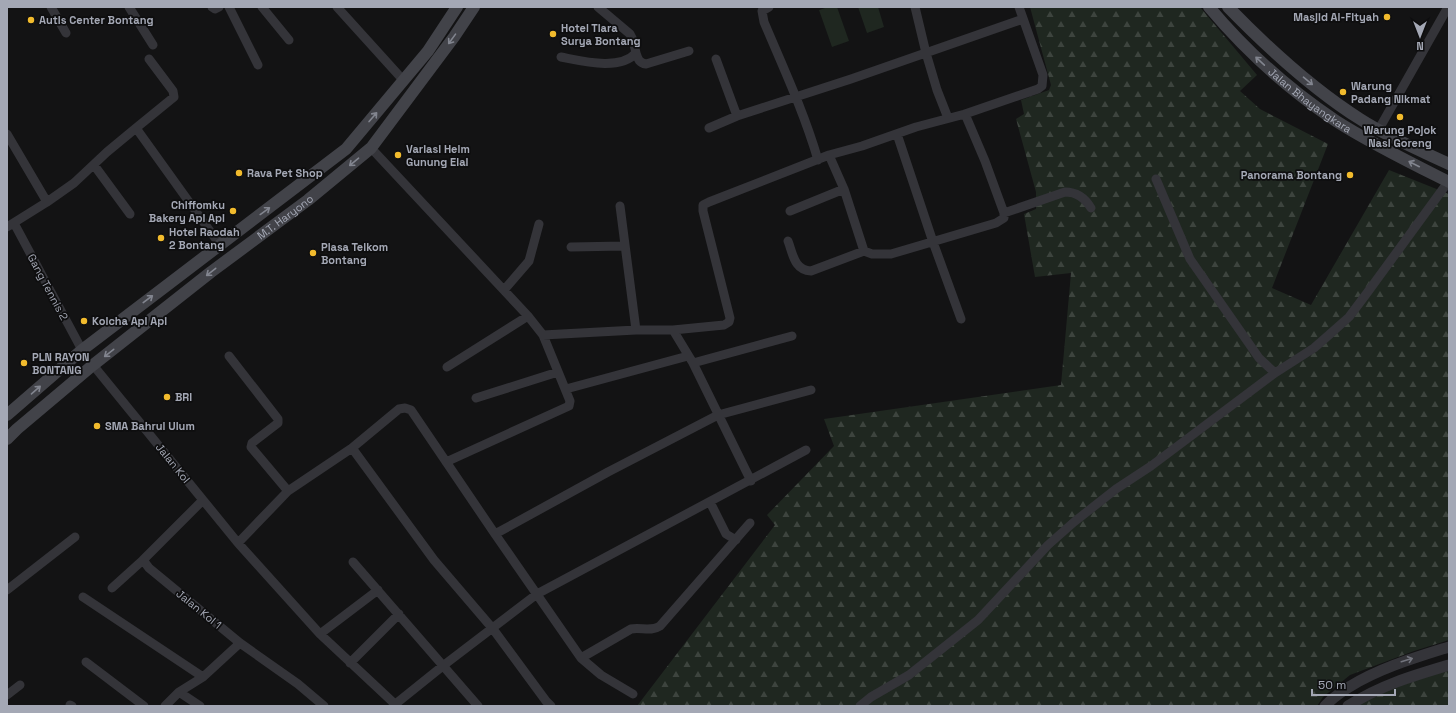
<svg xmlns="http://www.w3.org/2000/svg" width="1456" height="713" viewBox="0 0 1456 713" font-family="'Space Grotesk',sans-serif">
<defs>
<pattern id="forest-firs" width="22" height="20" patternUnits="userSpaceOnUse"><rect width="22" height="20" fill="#1f2720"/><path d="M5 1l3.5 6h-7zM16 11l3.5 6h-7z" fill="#3d443e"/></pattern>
</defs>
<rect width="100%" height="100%" fill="#131314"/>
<path fill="#1f2720" d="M 828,7 L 837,7 L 849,41 L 832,47 L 819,10 Z
M 858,7 L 878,7 L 884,27 L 867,33 Z"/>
<path fill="url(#forest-firs)" d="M 1030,7 L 1200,7 L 1257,75 L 1240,91 L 1260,109 L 1328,144 L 1272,288 L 1311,305 L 1389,170 L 1449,194 L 1449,640 L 1414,651 L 1350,675 L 1323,697 L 1317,706 L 637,706 L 775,525 L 767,515 L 834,446 L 824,419 L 1061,385 L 1071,273 L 1035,277 L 1024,214 L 1036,209 L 1036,192 L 1016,119 L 1024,114 L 1021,100 L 1049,90 L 1051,85 Z
M 1449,670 L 1449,706 L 1357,706 C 1384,687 1418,679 1449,670 Z"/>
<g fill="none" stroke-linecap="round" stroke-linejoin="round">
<path stroke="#343439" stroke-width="9" d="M 51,7 L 66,33
M 129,7 L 153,45
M 212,7 L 215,9 L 219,7
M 229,7 L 258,65
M 262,7 L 289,40
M 337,7 L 404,81
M 769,7 L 762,11 L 764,22 C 783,67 804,112 818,160
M 915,7 L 926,53 L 937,90 L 948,118
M 636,53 C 638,59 639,63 646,64 L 689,51
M 561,57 C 582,61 620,71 636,53 L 633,40 L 630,34 L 598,7
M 716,59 L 737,116
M 136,128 L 174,97 L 173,91 L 149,59
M 709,128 L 737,116 L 851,79 L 1023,19
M 1379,129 L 1448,7
M 7,134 L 47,202
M 897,134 L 933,242 L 961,319
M 371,148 L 528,316 L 543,335 L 570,401 L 569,406 L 446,462
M 829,155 L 844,189 L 864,251 L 872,254 L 891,254 L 996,223 L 1004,218 L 1004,213 L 985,161 L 965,114
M 94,165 L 130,214
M 1156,179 L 1190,259 L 1259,358 L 1275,373
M 620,206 L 636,330
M 790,211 L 844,189
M 1004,213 L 1065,192 C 1077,192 1085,198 1091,208
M 14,223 L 82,350
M 7,227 L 47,202 L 74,183 L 107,152 L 136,128 L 220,245
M 788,241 C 793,254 794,270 811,271 L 864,251
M 571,247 L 624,246
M 504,290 L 529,261 L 539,224
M 673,330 L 724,325 L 729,322 L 730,318 L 703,211 L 703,205 L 709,202 L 829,155 L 862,146 L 916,127 L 965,114 L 1038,89 L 1042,86 L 1043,75 L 1019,7
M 543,335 L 636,330 L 673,330 L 693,363 L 751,481
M 229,356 L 278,419 L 278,423 L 252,443 L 251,447 L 288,491 L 352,448 L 399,409 L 405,408 L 411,410 L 495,534 L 581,658 L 601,675 L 633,694
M 693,363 L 792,336
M 93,365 L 238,543 L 320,634 L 397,706
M 447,367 L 528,316
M 566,389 L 688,356
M 476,398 L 558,372
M 352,448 L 434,560 L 493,629 L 546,701 L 551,706
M 203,500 L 143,560 L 149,568 L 240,643 L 298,684 L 324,706
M 710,502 L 726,534 L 736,540
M 495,534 L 608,472 L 718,415 L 811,390
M 238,543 L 288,491
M 353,562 L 478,706
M 112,588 L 143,560
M 7,590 L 75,537
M 83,597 L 203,677
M 320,634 L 378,590
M 581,658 L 631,629 C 641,627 651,632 660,626 L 750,523
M 86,662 L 144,706
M 350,663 L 399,614
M 179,692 L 200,706
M 7,695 L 20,685
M 70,705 L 72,706
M 165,706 L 179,692 L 203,677 L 240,643
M 393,706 L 444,665 L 537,594 L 806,450
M 860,706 L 871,697 L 909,675 L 978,620 L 1048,545 L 1074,522 L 1116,489 L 1151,466 L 1275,373 L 1314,348 L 1330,334 L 1349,317 L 1367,293 L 1448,182"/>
<path stroke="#343439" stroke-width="11" d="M 1325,706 C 1332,698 1340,693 1349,687 C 1380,668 1414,658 1449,647
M 1348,706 C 1381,685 1412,676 1449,665"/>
<g stroke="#424349" stroke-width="12">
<path id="s1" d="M 1209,7 C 1246,51 1288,89 1336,121 C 1372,144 1411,163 1449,182"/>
<path d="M 1228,7 C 1268,48 1311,88 1360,119 C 1388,137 1419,150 1449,164"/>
<path d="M 7,415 L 82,350 L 346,149 L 428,51 L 457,7"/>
<path id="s2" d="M 7,439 L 17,429 L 93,365 L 211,272 L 308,200 L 371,148 L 454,37 L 474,7"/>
</g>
</g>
<defs><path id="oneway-shaft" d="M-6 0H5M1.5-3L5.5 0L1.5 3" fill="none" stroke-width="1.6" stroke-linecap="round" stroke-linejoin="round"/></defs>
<g stroke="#82858f">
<use href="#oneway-shaft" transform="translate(452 39) rotate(126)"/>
<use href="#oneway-shaft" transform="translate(1260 61) rotate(-137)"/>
<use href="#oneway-shaft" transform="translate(1308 81) rotate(40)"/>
<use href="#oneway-shaft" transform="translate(373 117) rotate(-49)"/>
<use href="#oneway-shaft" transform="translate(354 162) rotate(140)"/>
<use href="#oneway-shaft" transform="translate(1414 164) rotate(-153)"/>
<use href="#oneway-shaft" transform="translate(265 211) rotate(-36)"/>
<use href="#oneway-shaft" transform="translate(211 272) rotate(142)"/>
<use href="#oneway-shaft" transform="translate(148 299) rotate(-37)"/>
<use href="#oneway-shaft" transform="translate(109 353) rotate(142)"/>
<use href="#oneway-shaft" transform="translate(36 390) rotate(-41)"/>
</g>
<use stroke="#72747d" href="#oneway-shaft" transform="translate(1407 660) rotate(-17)"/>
<g fill="#f2bb2d" stroke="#0e0e0f" stroke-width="1.5">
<circle cx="1387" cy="17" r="4"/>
<circle cx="31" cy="20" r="4"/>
<circle cx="553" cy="34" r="4"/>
<circle cx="1343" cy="92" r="4"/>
<circle cx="1400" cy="117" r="4"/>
<circle cx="398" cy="155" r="4"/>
<circle cx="239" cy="173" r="4"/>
<circle cx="1350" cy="175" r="4"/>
<circle cx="233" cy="211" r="4"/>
<circle cx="161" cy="238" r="4"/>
<circle cx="313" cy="253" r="4"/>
<circle cx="84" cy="321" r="4"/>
<circle cx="24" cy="363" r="4"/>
<circle cx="167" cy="397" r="4"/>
<circle cx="97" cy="426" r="4"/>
</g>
<g text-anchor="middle" stroke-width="3.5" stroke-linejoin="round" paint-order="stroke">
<g font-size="11" font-weight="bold" fill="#a4a8b5" stroke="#0e0e0f" text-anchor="start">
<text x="1379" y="21" text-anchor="end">Masjid Al-Fityah</text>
<text x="39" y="24">Autis Center Bontang</text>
<text x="561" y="32">Hotel Tiara<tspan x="561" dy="13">Surya Bontang</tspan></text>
<text x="1351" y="90">Warung<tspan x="1351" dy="13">Padang Nikmat</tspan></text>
<text x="1400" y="134" text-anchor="middle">Warung Pojok<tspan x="1400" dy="13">Nasi Goreng</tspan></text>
<text x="406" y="153">Variasi Helm<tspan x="406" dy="13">Gunung Elai</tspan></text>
<text x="247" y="177">Rava Pet Shop</text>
<text x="1342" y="179" text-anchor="end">Panorama Bontang</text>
<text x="225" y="209" text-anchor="end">Chiffomku<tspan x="225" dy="13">Bakery Api Api</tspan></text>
<text x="169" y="236">Hotel Raodah<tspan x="169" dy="13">2 Bontang</tspan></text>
<text x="321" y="251">Plasa Telkom<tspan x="321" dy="13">Bontang</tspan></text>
<text x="92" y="325">Koicha Api Api</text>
<text x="32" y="361">PLN RAYON<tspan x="32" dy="13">BONTANG</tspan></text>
<text x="175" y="401">BRI</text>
<text x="105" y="430">SMA Bahrul Ulum</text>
</g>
<g font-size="11" fill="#a4a8b5" stroke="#0e0e0f">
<text dy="4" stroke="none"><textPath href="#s1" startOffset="138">Jalan Bhayangkara</textPath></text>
<text dy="4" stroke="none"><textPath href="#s2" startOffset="356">M.T. Haryono</textPath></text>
<text transform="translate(48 287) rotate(62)" y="4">Gang Tennis 2</text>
<text transform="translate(173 463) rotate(51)" y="4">Jalan Kol</text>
<text transform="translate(199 609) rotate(39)" y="4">Jalan Kol 1</text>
</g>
</g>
<rect width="1456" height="713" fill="none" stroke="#a4a8b5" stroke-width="16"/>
<g transform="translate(1420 36) rotate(180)" stroke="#0e0e0f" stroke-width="3" paint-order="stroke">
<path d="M0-3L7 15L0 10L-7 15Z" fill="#a4a8b5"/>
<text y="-6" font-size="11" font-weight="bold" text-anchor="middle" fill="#a4a8b5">N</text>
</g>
<path d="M1312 689v6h83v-6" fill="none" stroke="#a4a8b5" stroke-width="2"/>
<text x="1318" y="689" font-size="12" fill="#a4a8b5" stroke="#0e0e0f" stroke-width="3" paint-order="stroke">50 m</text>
</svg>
